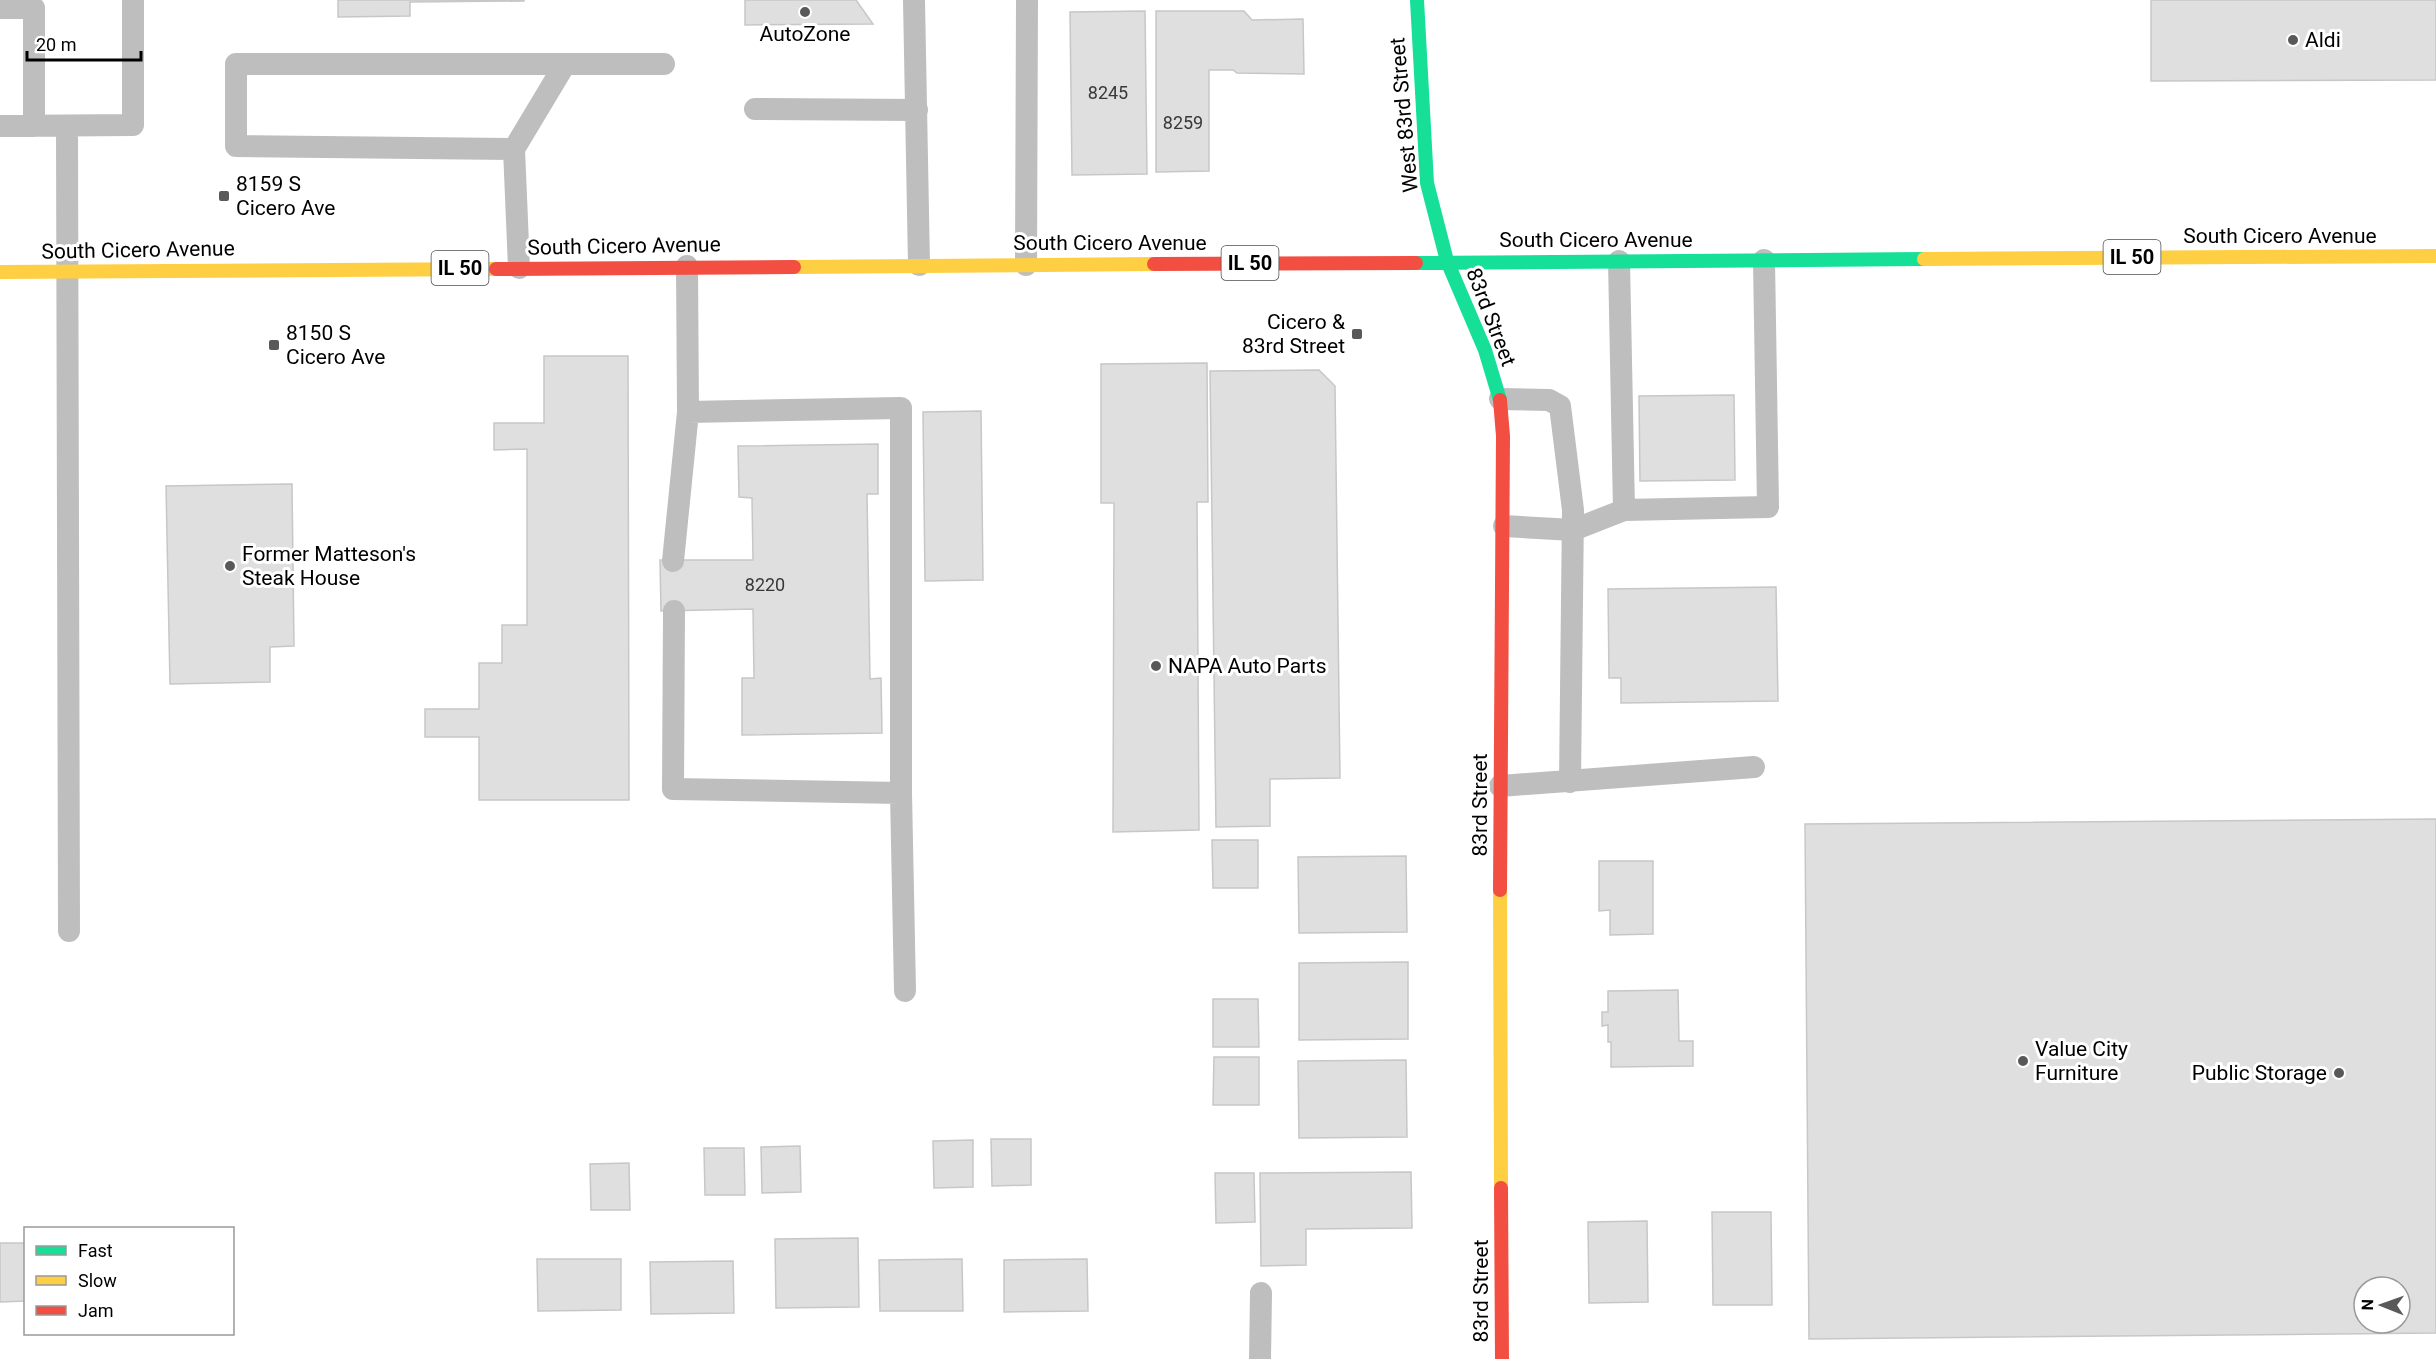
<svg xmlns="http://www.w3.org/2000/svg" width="2436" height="1359" viewBox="0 0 2436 1359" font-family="Roboto,sans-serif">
<rect width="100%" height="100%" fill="#fff"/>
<path fill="#dfdfdf" stroke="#c7c7c7" stroke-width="1.5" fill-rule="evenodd" d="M 338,0 L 524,0 L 524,1 L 410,2 L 410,16 L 338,17 Z
M 745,0 L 856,0 L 873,24 L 745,25 Z
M 2151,0 L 2436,0 L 2436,80 L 2151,81 Z
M 1145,11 L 1147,174 L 1072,175 L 1070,12 Z
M 1156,11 L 1244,11 L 1252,20 L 1303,19 L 1304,74 L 1237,73 L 1233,70 L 1209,70 L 1209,171 L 1156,172 Z
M 544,356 L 628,356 L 629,800 L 479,800 L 479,737 L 425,737 L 425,709 L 479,709 L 479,663 L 502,663 L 502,625 L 527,625 L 527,449 L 494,450 L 494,423 L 544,423 Z
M 1207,363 L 1208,502 L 1197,502 L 1199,830 L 1113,832 L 1114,503 L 1101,503 L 1101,364 Z
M 1319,370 L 1335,386 L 1340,778 L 1270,779 L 1270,826 L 1216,827 L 1210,371 Z
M 1734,395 L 1735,480 L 1640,481 L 1639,396 Z
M 981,411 L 983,580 L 925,581 L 923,412 Z
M 878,444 L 878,494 L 867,494 L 870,679 L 881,678 L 882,733 L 742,735 L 742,678 L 754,678 L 753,609 L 661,611 L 660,560 L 753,560 L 752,498 L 739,497 L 738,446 Z
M 292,484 L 294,646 L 270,647 L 270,682 L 170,684 L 166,486 Z
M 1776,587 L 1778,701 L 1621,703 L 1621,678 L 1609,678 L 1608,589 Z
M 2436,819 L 2436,1333 L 1809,1339 L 1805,824 ZM 2364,1287 L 2400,1287 L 2400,1323 L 2364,1323 Z
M 1212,840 L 1258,840 L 1258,888 L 1213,888 Z
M 1406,856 L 1407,932 L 1299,933 L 1298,857 Z
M 1599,861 L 1653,861 L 1653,934 L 1610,935 L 1610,910 L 1599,911 Z
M 1408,962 L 1408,1039 L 1299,1040 L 1299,963 Z
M 1678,990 L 1679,1041 L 1693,1041 L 1693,1066 L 1611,1067 L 1611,1042 L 1608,1042 L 1608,1025 L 1602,1026 L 1602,1012 L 1608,1012 L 1608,991 Z
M 1213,999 L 1258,999 L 1259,1047 L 1213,1047 Z
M 1214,1057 L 1259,1057 L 1259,1105 L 1213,1105 Z
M 1406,1060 L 1407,1137 L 1299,1138 L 1298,1061 Z
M 991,1139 L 1031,1139 L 1031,1185 L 992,1186 Z
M 973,1140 L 973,1187 L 934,1188 L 933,1141 Z
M 800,1146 L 801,1192 L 762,1193 L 761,1147 Z
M 704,1148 L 744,1148 L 745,1195 L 705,1195 Z
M 629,1163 L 630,1210 L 591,1210 L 590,1164 Z
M 1411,1172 L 1412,1228 L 1306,1229 L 1306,1265 L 1261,1266 L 1260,1173 Z
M 1215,1173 L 1254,1173 L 1255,1222 L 1216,1223 Z
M 1712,1212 L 1771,1212 L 1772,1305 L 1713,1305 Z
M 1647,1221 L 1648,1302 L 1589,1303 L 1588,1222 Z
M 858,1238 L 859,1307 L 776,1308 L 775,1239 Z
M 0,1243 L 26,1243 L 26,1301 L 0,1302 Z
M 537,1259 L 621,1259 L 621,1310 L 538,1311 Z
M 962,1259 L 963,1311 L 880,1311 L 879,1260 Z
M 1087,1259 L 1088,1311 L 1004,1312 L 1004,1260 Z
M 733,1261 L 734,1313 L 651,1314 L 650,1262 Z"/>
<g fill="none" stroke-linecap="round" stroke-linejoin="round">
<path stroke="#bebebe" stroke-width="22" d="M 914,0 L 919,265
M 0,8 L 34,8 L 34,126
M 755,109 L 917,110
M 0,126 L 133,125 L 133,0
M 67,126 L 69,931
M 514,149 L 236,146 L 236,64 L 664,64
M 1619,261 L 1624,510 L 1768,507 L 1764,260
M 1026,265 L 1027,0
M 519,268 L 514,149 L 565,64
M 1500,399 L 1549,400 L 1560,406 L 1573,510 L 1570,782
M 688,412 L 901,408 L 901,793
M 1504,526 L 1573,530 L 1624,510
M 673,561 L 688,412 L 687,266
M 674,611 L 673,789 L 901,793 L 905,991
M 1500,786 L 1754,767
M 1260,1359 L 1261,1293"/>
<path stroke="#16e098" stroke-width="14" d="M 1417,0 L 1427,183 L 1447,261 L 1485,350 L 1500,400
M 1416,263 L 1924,259"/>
<path stroke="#ffcf43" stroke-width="14" d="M 1924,259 L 2436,256
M 794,267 L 1154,264
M 0,272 L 496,269
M 1500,890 L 1501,1188"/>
<path stroke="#f24e42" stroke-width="14" d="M 1154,264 L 1416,263
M 496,269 L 794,267
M 1500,400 L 1503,436 L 1500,890
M 1501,1188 L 1502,1359"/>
</g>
<g fill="#595959" stroke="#fff" stroke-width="2">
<circle cx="805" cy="12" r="6"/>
<circle cx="2293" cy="40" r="6"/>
<rect x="218" y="190" width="12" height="12" rx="3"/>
<rect x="1351" y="328" width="12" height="12" rx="3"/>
<rect x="268" y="339" width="12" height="12" rx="3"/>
<circle cx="230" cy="566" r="6"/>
<circle cx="1156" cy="666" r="6"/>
<circle cx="2023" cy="1061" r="6"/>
<circle cx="2339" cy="1073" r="6"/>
</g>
<g text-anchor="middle" stroke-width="6" stroke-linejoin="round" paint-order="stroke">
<g font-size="18" fill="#383838">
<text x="1108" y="99">8245</text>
<text x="1183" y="129">8259</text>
<text x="765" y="591">8220</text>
</g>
<g fill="#fff" stroke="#4c4c4c" stroke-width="1.5">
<rect x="2103.5" y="240" width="57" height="34" rx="4.5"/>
<rect x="1221.5" y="246" width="57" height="34" rx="4.5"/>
<rect x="431.5" y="251" width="57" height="34" rx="4.5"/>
</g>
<g font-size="20" font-weight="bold" fill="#000">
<text x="2132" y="264">IL 50</text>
<text x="1250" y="270">IL 50</text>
<text x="460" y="275">IL 50</text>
</g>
<g font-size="21" fill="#000" stroke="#fff" text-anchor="start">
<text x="805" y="41" text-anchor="middle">AutoZone</text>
<text x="2305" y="47">Aldi</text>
<text x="236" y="191">8159 S<tspan x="236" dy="24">Cicero Ave</tspan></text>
<text x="1345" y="329" text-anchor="end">Cicero &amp;<tspan x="1345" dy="24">83rd Street</tspan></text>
<text x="286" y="340">8150 S<tspan x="286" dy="24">Cicero Ave</tspan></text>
<text x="242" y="561">Former Matteson's<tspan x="242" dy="24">Steak House</tspan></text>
<text x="1168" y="673">NAPA Auto Parts</text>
<text x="2035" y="1056">Value City<tspan x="2035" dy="24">Furniture</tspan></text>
<text x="2327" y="1080" text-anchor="end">Public Storage</text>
</g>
<g font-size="21" fill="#000" stroke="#fff">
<text transform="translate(1404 115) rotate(-95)" y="7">West 83rd Street</text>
<text x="2280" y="243">South Cicero Avenue</text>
<text x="1596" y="247">South Cicero Avenue</text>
<text x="1110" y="250">South Cicero Avenue</text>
<text transform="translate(624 246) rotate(-1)" y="7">South Cicero Avenue</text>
<text transform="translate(138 250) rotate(-1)" y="7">South Cicero Avenue</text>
<text transform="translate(1491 317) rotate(69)" y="7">83rd Street</text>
<text transform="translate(1480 805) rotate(-90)" y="7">83rd Street</text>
<text transform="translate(1481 1291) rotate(-90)" y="7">83rd Street</text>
</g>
</g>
<rect x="24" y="1227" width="210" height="108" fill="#ffffff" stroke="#999999" stroke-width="1.5"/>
<rect x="36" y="1246" width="30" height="9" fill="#16e098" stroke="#999999" stroke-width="1.5"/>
<text x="78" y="1257" font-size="18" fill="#000000">Fast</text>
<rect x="36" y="1276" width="30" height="9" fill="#ffcf43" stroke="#999999" stroke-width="1.5"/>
<text x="78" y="1287" font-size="18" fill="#000000">Slow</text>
<rect x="36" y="1306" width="30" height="9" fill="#f24e42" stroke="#999999" stroke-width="1.5"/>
<text x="78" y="1317" font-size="18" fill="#000000">Jam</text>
<g transform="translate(2382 1305) rotate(271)"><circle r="28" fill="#ffffff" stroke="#999999" stroke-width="1.5"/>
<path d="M0-4.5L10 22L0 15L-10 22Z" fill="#595959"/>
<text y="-9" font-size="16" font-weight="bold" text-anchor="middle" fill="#000000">N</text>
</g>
<path d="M27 51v9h114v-9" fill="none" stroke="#000000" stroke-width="3"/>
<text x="36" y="51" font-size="18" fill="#000000" stroke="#ffffff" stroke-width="4.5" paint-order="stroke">20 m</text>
</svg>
